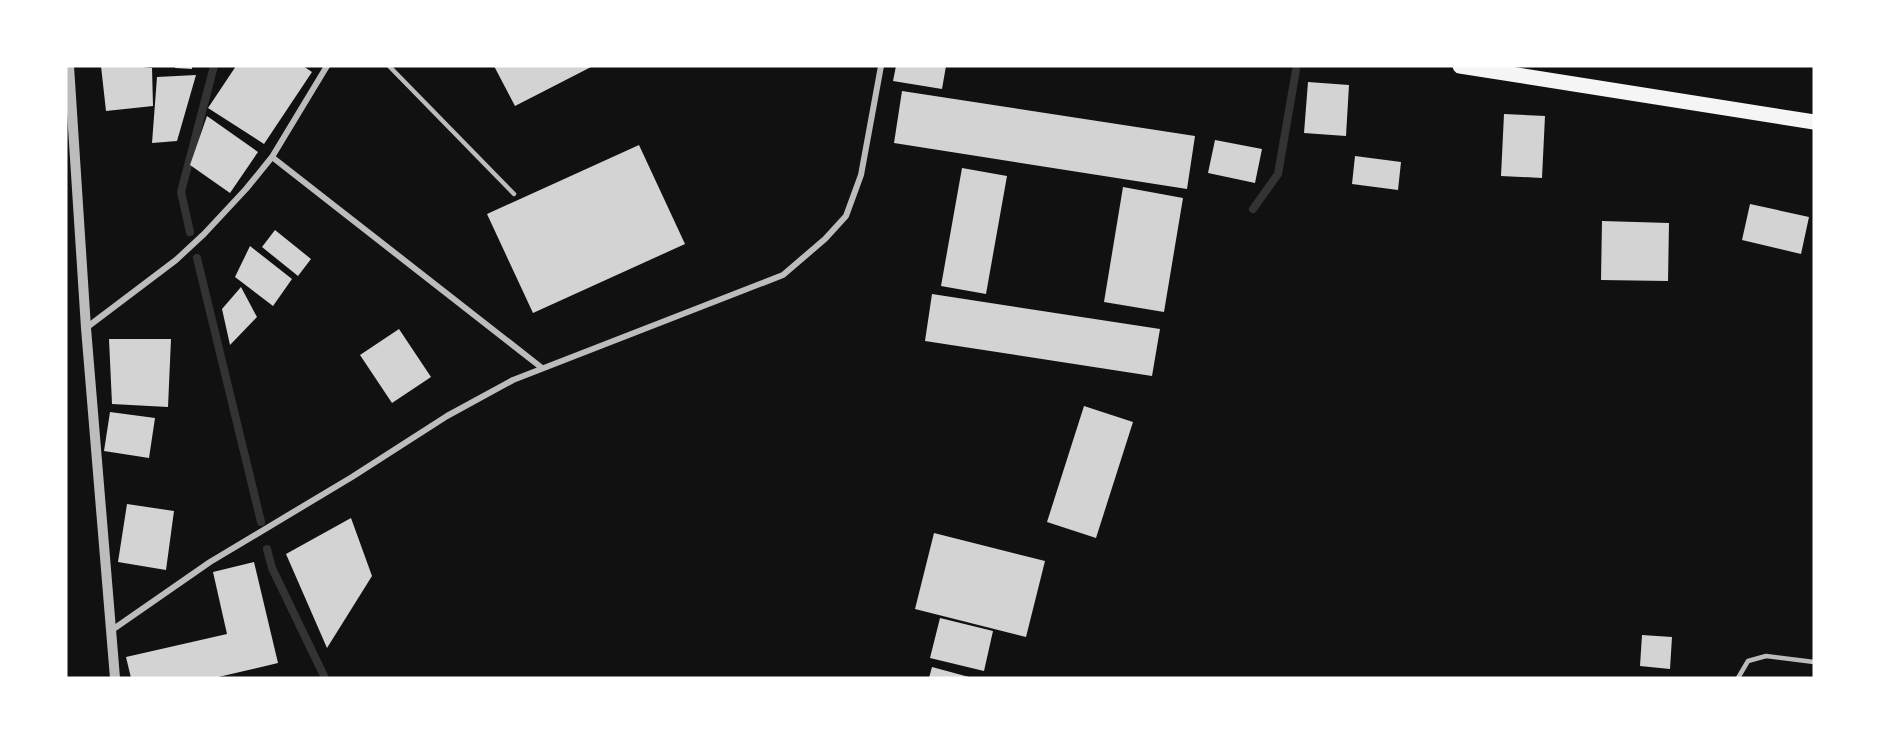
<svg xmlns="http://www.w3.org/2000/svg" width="1880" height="744" viewBox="0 0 1880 744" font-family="'Golos Text',sans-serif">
<rect width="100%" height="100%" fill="#111"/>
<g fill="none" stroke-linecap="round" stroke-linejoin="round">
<path stroke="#333" stroke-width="8" d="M 1253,209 L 1278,174 L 1296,70
M 190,232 L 181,192 L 214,66
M 197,258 L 261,522
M 267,549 L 272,568 L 325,678"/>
</g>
<path fill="#d3d3d3" d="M 101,66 L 133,66 L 152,68 L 153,106 L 106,111 Z
M 175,66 L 192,66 L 192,69 L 175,68 Z
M 236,66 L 303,66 L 312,72 L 264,144 L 208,108 Z
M 494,66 L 593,66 L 515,106 Z
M 896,66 L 946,66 L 942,89 L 893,81 Z
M 196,75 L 177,141 L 152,143 L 157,77 Z
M 1308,82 L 1349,85 L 1346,136 L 1304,133 Z
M 902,91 L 1195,136 L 1187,189 L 894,143 Z
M 1504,114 L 1545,116 L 1542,178 L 1501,176 Z
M 207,116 L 258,152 L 230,193 L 190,165 Z
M 1215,140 L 1262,149 L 1255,183 L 1208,173 Z
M 639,145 L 685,244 L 533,313 L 487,214 Z
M 1355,156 L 1401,162 L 1398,190 L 1352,184 Z
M 962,168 L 1007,176 L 986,294 L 941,286 Z
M 1123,187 L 1183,198 L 1164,312 L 1104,302 Z
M 1750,204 L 1809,217 L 1801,254 L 1742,240 Z
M 1602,221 L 1669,223 L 1668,281 L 1601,280 Z
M 275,230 L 311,259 L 298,276 L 262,247 Z
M 250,246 L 292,279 L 273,306 L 235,277 Z
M 241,287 L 257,317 L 230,345 L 222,309 Z
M 932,294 L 1160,329 L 1152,376 L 925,341 Z
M 399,329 L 431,377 L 392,403 L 360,355 Z
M 109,339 L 171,339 L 168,407 L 112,404 Z
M 1084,406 L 1133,422 L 1096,538 L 1047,522 Z
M 110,412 L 155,418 L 149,458 L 104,451 Z
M 127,504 L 174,511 L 166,570 L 118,562 Z
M 351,518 L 372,576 L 327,648 L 286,554 Z
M 934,533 L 1045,561 L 1026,637 L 915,609 Z
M 254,562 L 278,663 L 214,678 L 131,678 L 126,657 L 227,634 L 213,572 Z
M 940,618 L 993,631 L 984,671 L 930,658 Z
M 1642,635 L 1672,637 L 1670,669 L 1640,666 Z
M 932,667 L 969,677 L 969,678 L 929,678 Z"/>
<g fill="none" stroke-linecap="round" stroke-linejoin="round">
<path stroke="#bcbcbc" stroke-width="4.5" d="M 389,66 L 514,194
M 1738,678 L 1748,661 L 1766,656 L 1814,662"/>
<path stroke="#bcbcbc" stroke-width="6" d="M 272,157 L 542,368
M 86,328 L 176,260 L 204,234 L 246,189 L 272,157 L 327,66
M 112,630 L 210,562 L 352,477 L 447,416 L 513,380 L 783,275 L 825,239 L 846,216 L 861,175 L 881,66"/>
<path stroke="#bcbcbc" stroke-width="10" d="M 69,66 L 86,328 L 115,678"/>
<path stroke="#f5f5f5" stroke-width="15" d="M 1460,66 L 1814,122"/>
</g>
<rect width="1880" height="744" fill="none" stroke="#ffffff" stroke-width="135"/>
</svg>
